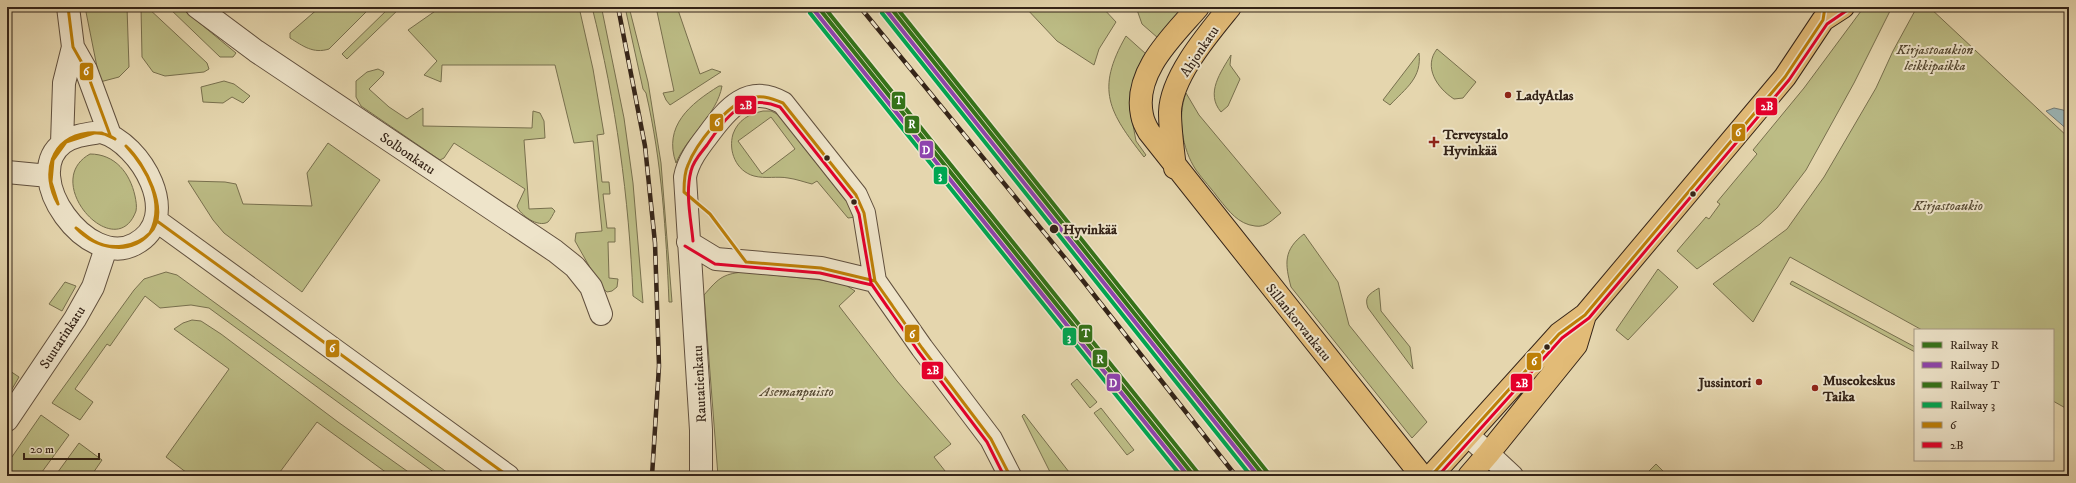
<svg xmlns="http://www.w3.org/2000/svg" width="2076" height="483" viewBox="0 0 2076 483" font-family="'IM FELL DW Pica',serif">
<rect width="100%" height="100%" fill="#e5d6ae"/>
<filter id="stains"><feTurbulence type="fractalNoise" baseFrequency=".005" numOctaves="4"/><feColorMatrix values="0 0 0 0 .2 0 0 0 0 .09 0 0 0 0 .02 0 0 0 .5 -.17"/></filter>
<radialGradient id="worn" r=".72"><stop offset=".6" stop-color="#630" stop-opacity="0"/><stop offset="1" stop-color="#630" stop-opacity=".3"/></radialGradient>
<path fill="#bcbc85" stroke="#78704e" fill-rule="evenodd" d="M 85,7 L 127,7 L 129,67 L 119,77 L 100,82 Z
M 141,7 L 147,7 L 207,63 L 209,69 L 204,72 L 165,76 L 153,72 L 142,57 Z
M 168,7 L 180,7 L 236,53 L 233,57 L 220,57 Z
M 320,7 L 371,7 L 329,49 C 313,54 303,46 290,38 L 290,33 Z
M 390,7 L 401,7 L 347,59 L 342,54 Z
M 441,7 L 579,7 L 593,69 L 604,134 L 597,135 L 602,182 L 609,182 L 610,194 L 603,194 L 607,228 L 615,228 L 615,242 L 608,242 L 609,278 L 618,279 L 617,287 L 612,291 L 607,292 L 601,287 L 575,241 L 576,233 L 602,231 L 593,141 L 574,143 L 555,65 L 442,65 L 441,82 L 424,75 L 437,61 L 408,30 Z
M 592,7 L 601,7 L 602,10 L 624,118 L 633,183 L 643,303 L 633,296 C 629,198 616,102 592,7 Z
M 625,7 L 629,7 L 648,82 L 661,163 L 672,302 L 669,302 C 666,232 662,162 646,93 L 643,89 Z
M 656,7 L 677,7 L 700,74 L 712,69 L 721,72 L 670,105 L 666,100 L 663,93 L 674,91 Z
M 1025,7 L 1102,7 L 1116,22 L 1099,49 L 1094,65 L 1057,41 Z
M 1136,7 L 1187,7 L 1158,38 L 1142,24 Z
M 1864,7 L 1892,7 L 1854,83 L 1806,170 L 1777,208 L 1760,224 L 1697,269 L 1677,251 L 1706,217 L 1709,219 L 1720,204 L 1717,202 L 1757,154 L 1753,150 L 1804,88 Z
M 1917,7 L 1929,7 L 2069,138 L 2069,410 L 2053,401 L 2053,330 L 1922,330 L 1790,257 L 1753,322 L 1713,284 L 1787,229 L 1824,177 L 1876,88 L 1893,51 Z
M 1126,36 L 1146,54 L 1131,114 L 1136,141 L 1146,155 L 1144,157 C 1109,112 1095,90 1126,36 Z
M 1437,49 L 1476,82 L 1463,98 L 1454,99 C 1437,88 1423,67 1437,49 Z
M 1419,53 C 1422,78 1406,88 1390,105 L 1383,100 Z
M 1231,55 L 1230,65 L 1240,79 L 1228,106 L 1221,112 C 1205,93 1221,72 1231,55 Z
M 378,69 L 384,72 L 383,75 L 369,89 L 389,107 L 407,119 L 423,108 L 423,126 L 532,128 L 533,111 L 540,113 L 544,121 L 545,138 L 524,140 L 529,209 L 552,208 L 555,211 C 553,214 551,219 548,222 C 538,228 520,215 517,206 L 525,189 L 454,143 L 444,158 L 440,160 L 361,106 L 356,97 L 356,81 L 367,72 Z
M 224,81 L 234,84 L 250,96 L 243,103 L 232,97 L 223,103 L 203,102 L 201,87 Z
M 719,86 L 722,86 C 717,115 687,136 676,163 C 663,126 690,104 719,86 Z
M 1186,93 L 1199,115 L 1281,213 C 1273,219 1266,228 1255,226 C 1238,224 1229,211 1219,199 C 1212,189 1203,180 1196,170 C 1182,149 1177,117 1186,93 Z
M 763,111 L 771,111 L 783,117 L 835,180 L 856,217 L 848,218 L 817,181 L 812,184 C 804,182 796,179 788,178 C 778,176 765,179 754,176 C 736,171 728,151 733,134 C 738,120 749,114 763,111 ZM 771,117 L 795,149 L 762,174 L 738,141 Z
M 328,143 L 380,180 L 302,292 L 224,233 L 213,220 L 188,181 L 225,182 L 236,184 L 243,204 L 312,206 L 307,173 Z
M 90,154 C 115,154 130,173 135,196 C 136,201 137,206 136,211 C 116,266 39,182 90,154 Z
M 1304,234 L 1338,282 L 1349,325 L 1427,422 L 1412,438 L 1291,287 C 1285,264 1283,250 1304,234 Z
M 1658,269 L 1678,287 L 1628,340 L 1616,330 Z
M 166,272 L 177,275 L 452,476 L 439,476 L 209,308 L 191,305 L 160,308 L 145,296 L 110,346 L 107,344 L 75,389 L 93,402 L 80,420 L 52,403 L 134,290 L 144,279 Z
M 743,272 L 821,280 L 844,284 L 855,291 L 839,306 L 897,381 L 951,444 L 934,457 L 949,476 L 718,476 L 704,295 C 718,279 722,274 743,272 Z
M 1792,281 L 1915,347 L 1915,352 L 1790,284 Z
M 65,282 L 76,286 L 62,311 L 49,304 Z
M 1379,288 L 1381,311 L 1410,347 L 1413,369 L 1368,308 C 1364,297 1369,294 1379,288 Z
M 192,320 L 201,321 L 221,334 L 338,422 L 414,476 L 391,476 L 317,422 L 277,476 L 191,476 L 166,457 L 229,369 L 174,329 L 183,323 Z
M 7,369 L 19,377 L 8,396 L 7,395 Z
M 1077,379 L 1097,402 L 1090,408 L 1071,384 Z
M 1101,408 L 1134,450 L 1127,455 L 1094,413 Z
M 1024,414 L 1069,472 L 1072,476 L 1052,476 L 1022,416 Z
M 41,415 L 69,435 L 39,476 L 7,476 L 7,464 Z
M 79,443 L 102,460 L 91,476 L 55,476 Z
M 1656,464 L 1668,476 L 1644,476 Z"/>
<path fill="#9cb6b7" stroke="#737c77" d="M 2054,108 L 2063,110 L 2069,113 L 2069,131 L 2046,111 Z"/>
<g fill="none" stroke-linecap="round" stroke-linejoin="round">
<g stroke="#61503e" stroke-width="24">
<path id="minor" d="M 68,7 L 73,47 L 86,70 L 110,135
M 197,7 L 256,51 L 555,251 L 575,267 L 591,287 L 601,314
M 101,132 C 141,143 184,218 135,244 C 88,270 19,176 63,143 C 74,135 88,134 101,132 Z
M 62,143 L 64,83 L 73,47
M 7,172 L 49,176
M 157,221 L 508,476
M 688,242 L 716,259 L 821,268 L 875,281
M 7,420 L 75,319 L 93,287 L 106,248
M 1469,436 L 1512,476
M 701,476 L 701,430 L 685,177 C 688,161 698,148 708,135 C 727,109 748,83 783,103 L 856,195 L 864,213 L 875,281 L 922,348 L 991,439 L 1010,476"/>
</g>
<g stroke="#352418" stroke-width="24">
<path id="major" d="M 1198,7 C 1173,36 1133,72 1142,115 C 1143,121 1146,127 1149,132 L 1422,476
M 1175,168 C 1173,150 1170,131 1170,112 C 1171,77 1208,34 1230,7
M 1431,476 L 1559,334 L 1585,315 L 1785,77 L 1823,20 L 1843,7
M 1469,476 L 1488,454 L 1576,345 L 1585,315"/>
</g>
<use href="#minor" stroke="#eee4ca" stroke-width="22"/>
<use href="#major" stroke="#e2bb77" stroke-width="22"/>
<g stroke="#352418" stroke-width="4.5">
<path id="rail" d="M 618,7 L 645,146 L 655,243 L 659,366 L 652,476
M 860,7 L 1069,263 L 1236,476"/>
</g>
<use href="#rail" stroke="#eee4ca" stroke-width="3" stroke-dasharray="9" stroke-linecap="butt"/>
<g stroke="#eee4ca" stroke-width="6">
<path id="bus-1" d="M 68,7 L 73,47 L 86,70 L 110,135
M 126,146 C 144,162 171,212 150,233
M 126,146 C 147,169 166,203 150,233
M 58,204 C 41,174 50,138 88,133 C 98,132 107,133 115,139
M 58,204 L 51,182 L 53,160 L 66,142 L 94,133 L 102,133 L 115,139
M 157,221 L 508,476
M 76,228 C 82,232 88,238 94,241 C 111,251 136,247 150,233
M 76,228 C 95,248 129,257 150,233
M 746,262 L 710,214 L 684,192 C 684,183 684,173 688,165 C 696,144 726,106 747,99 C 760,94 771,98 783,103 L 856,195 L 864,213 L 875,281 L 922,348 L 991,439 L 1010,476
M 746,262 L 821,268 L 875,281 L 892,305
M 1431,476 L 1559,334 L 1585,315 L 1785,77 L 1823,20 L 1825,7"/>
</g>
<g stroke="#eee4ca" stroke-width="6">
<path id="bus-2" d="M 693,241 C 691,219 685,194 691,171 C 693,161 701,153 707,145 C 726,117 743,92 780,107 L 852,198 L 859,214 L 871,283 L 918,351 L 987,442 L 1004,476
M 685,246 L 715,264 L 820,273 L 872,285 L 888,308
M 1438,476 L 1562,338 L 1589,318 L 1789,80 L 1827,24 L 1846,11"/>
</g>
<use href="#bus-1" stroke="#bd7f07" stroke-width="3"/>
<use href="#bus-2" stroke="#e4002b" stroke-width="3"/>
<g stroke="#eee4ca" stroke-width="7">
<path id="rail-1" d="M 818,7 L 1194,476
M 890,7 L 1264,476"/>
</g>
<g stroke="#eee4ca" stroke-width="7">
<path id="rail-2" d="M 814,10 L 1188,476
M 886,10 L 1258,476"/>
</g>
<g stroke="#eee4ca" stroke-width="7">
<path id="rail-3" d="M 824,7 L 1198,473
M 896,7 L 1268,473"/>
</g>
<g stroke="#eee4ca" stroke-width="7">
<path id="rail-4" d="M 810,13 L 1181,476
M 882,13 L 1251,476"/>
</g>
<use href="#rail-1" stroke="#357219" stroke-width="4"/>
<use href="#rail-2" stroke="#8e44ad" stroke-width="4"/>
<use href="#rail-3" stroke="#357219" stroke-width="4"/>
<use href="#rail-4" stroke="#00a651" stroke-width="4"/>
</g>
<g fill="#8f2418" stroke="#eee4ca" stroke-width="1.5">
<circle cx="1508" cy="95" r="4"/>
<path d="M1432 136h4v4h4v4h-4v4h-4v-4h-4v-4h4z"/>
<circle cx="1759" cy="382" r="4"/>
<circle cx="1815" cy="388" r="4"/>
</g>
<g fill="#352418" stroke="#eee4ca" stroke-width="1.5">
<circle cx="827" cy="158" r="3.5"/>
<circle cx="1693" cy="194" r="3.5"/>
<circle cx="854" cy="202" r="3.5"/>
<circle cx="1054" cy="229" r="5"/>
<circle cx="1547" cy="347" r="3.5"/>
</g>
<g text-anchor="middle" stroke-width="4" stroke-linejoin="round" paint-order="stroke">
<g font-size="14" font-style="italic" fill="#574a33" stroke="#eee4ca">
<text x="1935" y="54">Kirjastoaukion<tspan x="1935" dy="16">leikkipaikka</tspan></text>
<text x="1948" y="210">Kirjastoaukio</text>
<text x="797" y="396">Asemanpuisto</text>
</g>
<g font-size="14" fill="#352418" stroke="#eee4ca">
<text transform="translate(1199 51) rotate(-56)" y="5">Ahjonkatu</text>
<text transform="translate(408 153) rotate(34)" y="5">Solbonkatu</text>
<text transform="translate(1299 322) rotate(51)" y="5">Sillankorvankatu</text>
<text transform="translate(62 337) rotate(-57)" y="5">Suutarinkatu</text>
<text transform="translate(699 384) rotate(-93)" y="5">Rautatienkatu</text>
</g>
<g font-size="14" font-weight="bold" fill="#352418" stroke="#eee4ca" text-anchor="start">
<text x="1516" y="100">LadyAtlas</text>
<text x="1443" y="139">Terveystalo<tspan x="1443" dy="16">Hyvinkää</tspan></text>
<text x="1823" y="385">Museokeskus<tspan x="1823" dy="16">Taika</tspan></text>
<text x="1751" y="387" text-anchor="end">Jussintori</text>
</g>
<g font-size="14" font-weight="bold" fill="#352418" stroke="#eee4ca" text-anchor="start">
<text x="1063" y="234">Hyvinkää</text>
</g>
</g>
<g stroke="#eee4ca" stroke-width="1.5">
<rect x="79" y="62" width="15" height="19" rx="4" fill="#bd7f07"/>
<rect x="891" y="91" width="15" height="19" rx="4" fill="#357219"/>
<rect x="734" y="95" width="23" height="20" rx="4" fill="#e4002b"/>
<rect x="1755" y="97" width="23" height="19" rx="4" fill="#e4002b"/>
<rect x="709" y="113" width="15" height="19" rx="4" fill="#bd7f07"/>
<rect x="904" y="115" width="16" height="19" rx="4" fill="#357219"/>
<rect x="1731" y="123" width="15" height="19" rx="4" fill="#bd7f07"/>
<rect x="919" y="140" width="15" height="19" rx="4" fill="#8e44ad"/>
<rect x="933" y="166" width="15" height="19" rx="4" fill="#00a651"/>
<rect x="1078" y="324" width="15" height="19" rx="4" fill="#357219"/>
<rect x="904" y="324" width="16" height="19" rx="4" fill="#bd7f07"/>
<rect x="1062" y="327" width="15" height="19" rx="4" fill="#00a651"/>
<rect x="325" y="339" width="15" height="19" rx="4" fill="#bd7f07"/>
<rect x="1092" y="349" width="16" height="19" rx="4" fill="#357219"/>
<rect x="1526" y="352" width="16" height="19" rx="4" fill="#bd7f07"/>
<rect x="921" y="361" width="23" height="19" rx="4" fill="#e4002b"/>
<rect x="1510" y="373" width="23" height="19" rx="4" fill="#e4002b"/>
<rect x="1106" y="373" width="15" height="19" rx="4" fill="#8e44ad"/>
</g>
<g font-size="11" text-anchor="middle" font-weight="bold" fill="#fff">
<text x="86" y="75">6</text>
<text x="899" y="104">T</text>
<text x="746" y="109">2B</text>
<text x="1767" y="110">2B</text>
<text x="717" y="126">6</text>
<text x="912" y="128">R</text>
<text x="1738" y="136">6</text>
<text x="926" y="154">D</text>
<text x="940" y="179">3</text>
<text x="1086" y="337">T</text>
<text x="912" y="338">6</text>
<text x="1069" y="341">3</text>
<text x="332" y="352">6</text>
<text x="1100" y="363">R</text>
<text x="1534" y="365">6</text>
<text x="933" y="374">2B</text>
<text x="1522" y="387">2B</text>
<text x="1113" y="387">D</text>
</g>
<rect width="2076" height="483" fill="none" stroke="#e5d6ae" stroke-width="24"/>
<rect x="8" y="8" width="2060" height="467" fill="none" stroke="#352418" stroke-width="2"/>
<rect x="12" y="12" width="2052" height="459" fill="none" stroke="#352418"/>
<rect x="1914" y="329" width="140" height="132" fill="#eee4ca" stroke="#a49783"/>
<rect x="1922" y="342" width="20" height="6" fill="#357219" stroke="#a49783"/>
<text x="1950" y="349" font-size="12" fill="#352418">Railway R</text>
<rect x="1922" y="362" width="20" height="6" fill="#8e44ad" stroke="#a49783"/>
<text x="1950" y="369" font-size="12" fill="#352418">Railway D</text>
<rect x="1922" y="382" width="20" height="6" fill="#357219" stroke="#a49783"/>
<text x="1950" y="389" font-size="12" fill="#352418">Railway T</text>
<rect x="1922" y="402" width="20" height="6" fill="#00a651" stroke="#a49783"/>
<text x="1950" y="409" font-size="12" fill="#352418">Railway 3</text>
<rect x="1922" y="422" width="20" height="6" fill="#bd7f07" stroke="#a49783"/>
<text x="1950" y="429" font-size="12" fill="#352418">6</text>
<rect x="1922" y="442" width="20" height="6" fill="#e4002b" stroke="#a49783"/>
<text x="1950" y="449" font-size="12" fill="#352418">2B</text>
<path d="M24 453v6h75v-6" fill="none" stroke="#352418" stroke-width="2"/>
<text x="30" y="453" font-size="12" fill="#352418" stroke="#eee4ca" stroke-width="3" paint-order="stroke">20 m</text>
<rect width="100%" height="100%" filter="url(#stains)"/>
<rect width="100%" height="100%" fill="url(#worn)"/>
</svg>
